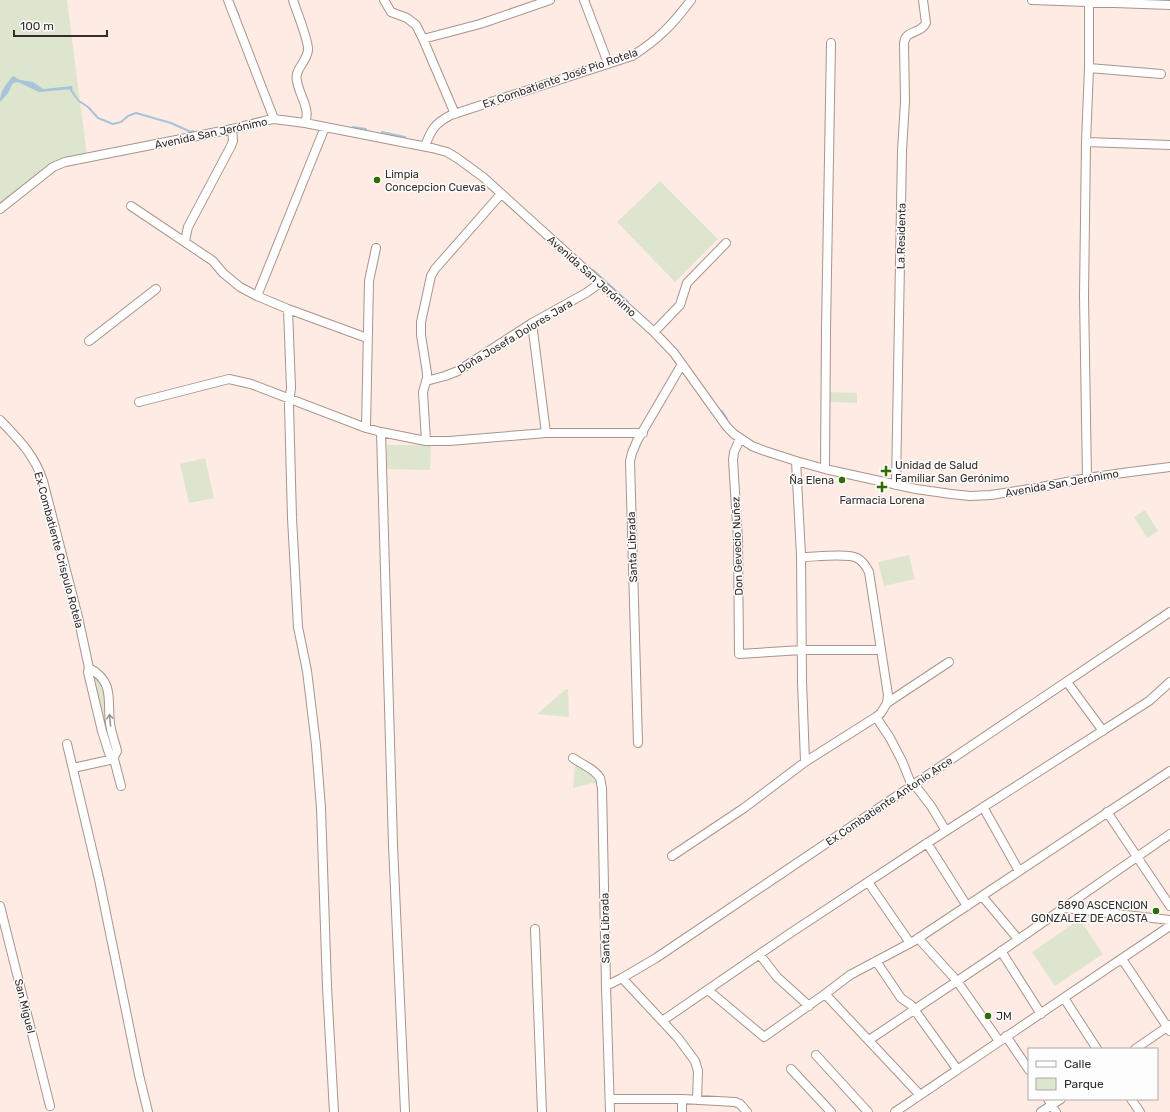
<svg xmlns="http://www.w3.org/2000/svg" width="1170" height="1112" viewBox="0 0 1170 1112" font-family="Rubik,sans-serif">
<rect width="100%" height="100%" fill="#feebe3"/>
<path fill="#dee5cf" d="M 0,0 L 67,0 L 87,156 L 63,160 L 0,205 Z
M 660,181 L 718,239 L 675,282 L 617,222 Z
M 830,392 L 857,393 L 857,403 L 830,402 Z
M 387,445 L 431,445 L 430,470 L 387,469 Z
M 205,458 L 214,498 L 189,503 L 180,464 Z
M 1145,510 L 1158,531 L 1147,538 L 1134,517 Z
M 909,555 L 915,579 L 884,586 L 878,562 Z
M 91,672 L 104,686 L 115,750 L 111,753 Z
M 566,689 L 568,689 L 568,690 L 569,717 L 537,714 Z
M 575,764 L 595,776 L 599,784 L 592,783 L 573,788 Z
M 1080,919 L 1103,954 L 1055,986 L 1032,952 Z"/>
<path fill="#a7c4da" d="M 13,76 L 20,80 L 33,82 L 43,89 L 72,86 L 73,89 L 39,92 L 18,82 L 13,83 L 8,93 L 0,102 C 0,91 6,84 13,76 Z"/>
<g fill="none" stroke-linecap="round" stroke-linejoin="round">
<path stroke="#a7c4da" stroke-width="2" d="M 235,7 L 239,16
M 70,88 L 75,96 L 79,101 L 88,107 L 98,118 L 113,124 L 121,122 L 128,116 L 136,113 L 171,123 L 191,132 L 193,131
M 353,127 L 366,129
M 382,132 L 405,137
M 593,270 L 628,302
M 722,411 L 727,419"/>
<g stroke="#aa948b" stroke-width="10">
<path id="minor" d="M 228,0 L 274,119
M 293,0 C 296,10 309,41 308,50 C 307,62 294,69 297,81 C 299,95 311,109 305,123
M 384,0 L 391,12 L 407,18 L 416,25 L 423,39 L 455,114
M 584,0 L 608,63
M 1032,0 L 1170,5
M 423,39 L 480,24 L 550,0
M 1089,68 L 1161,74
M 1086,142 L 1170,145
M 425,146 C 431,130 435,123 451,115 L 632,56 C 658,40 673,24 691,0
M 131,206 L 213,261 L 223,273 L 240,287 L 257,296 L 288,309 L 367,338
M 0,209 L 53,167 L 65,162 L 232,129 L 268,120 L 274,119 L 305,123 L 432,148 L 447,152 L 457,158 L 483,177 L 654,332 L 674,353 L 727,427 L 734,434 L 752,446 L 765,451 L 796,461 L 825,469 L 916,489 L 951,494 L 970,496 L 991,495 L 1036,488 L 1087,478 L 1130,472 L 1170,467
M 185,241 L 188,227 L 231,146 L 233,141 L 232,129
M 257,296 L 325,127
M 288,309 L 291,388 L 289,405 L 292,518 L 298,627 L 307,671 L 316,745 L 321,808 L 327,987 L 334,1112
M 532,323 L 546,433
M 654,332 L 680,305 L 687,283 L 726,243
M 89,341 L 156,289
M 426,381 L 445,376 L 458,371 L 532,323 L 586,293 L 600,283
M 139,402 L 229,379 L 251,384 L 366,428 L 381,432 L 426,441 L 449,441 L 546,433 L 643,433
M 0,420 C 19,440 34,454 43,481 L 78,617 L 89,668 L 88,672 L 102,731 L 109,753 L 114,759 L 121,786
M 366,428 L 369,281 L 376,248
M 381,432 L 393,845 L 405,1112
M 740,439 L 734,452 L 733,460 L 738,540 L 739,654 L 802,650 L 881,650
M 426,441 L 423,392 L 427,378 L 427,373 L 421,335 L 421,322 L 431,276 L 435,269 L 501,194
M 796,461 L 801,555 L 802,681 L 805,762
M 825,469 L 826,329 L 831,43
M 1087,478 L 1084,296 L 1086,142 L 1089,68 L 1089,0
M 896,485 L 902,151 L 905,101 L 904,43 C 906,29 920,35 926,23 L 923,0
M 801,557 C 814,557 847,553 857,558 C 863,561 866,566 869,572 L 888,695 L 887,703
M 89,668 C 115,682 107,700 110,723 C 111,733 115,742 117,751 L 114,757
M 1067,682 L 1103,731
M 876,717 L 890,738 L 902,761 L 912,786
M 638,743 L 630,461 L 632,453 L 637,441 L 682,364
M 67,744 L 99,879 L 139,1075 L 148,1112
M 573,758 C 581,764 595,769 600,778 C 601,781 601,785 602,788 L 606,986 L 610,1112
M 73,768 L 114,759
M 914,784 L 931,806 L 946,831
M 983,807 L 1019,871
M 1107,812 L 1170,906
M 927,843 L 967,906
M 672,856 L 744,808 L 805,762 L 876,717 L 881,713 L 887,703 L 949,662
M 868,882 L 910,943
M 982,896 L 1018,939
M 0,906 L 50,1106
M 1064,908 L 1170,920
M 535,929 L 542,1112
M 918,938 L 957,981 L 999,1041
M 1001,951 L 1041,1014
M 760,955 L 777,977 L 809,1006
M 1122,959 L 1170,1031
M 876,961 L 901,998 L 911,1005 L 957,1069
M 622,978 L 678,1038 L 695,1061 L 698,1071 L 697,1100
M 606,986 L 622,978 L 656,958 L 1170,612
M 708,990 L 764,1037 L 825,994 L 850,975 L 914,941 L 1170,771
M 825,994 L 920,1095
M 1064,998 L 1097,1049
M 662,1021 L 789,934 L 921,847 L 1149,701 L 1170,682
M 1006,1036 L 1029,1070
M 869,1040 L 996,955 L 1170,834
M 1135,1049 L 1170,1025
M 816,1055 L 868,1112
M 791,1069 L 831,1112
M 610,1099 L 682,1099 L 735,1102 L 740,1104 L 747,1112
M 682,1099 L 682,1112
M 1048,1099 L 1056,1112
M 1131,1099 L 1140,1112
M 895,1112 L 1170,926
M 1041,1112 L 1061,1099"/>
</g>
<use href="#minor" stroke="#fff" stroke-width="8"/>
</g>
<defs><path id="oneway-shaft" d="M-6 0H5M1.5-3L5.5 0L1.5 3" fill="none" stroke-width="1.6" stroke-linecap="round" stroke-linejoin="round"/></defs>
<use stroke="#9a9694" href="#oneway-shaft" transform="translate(110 720) rotate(-96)"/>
<g fill="#2e6d01" stroke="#fdfdfd" stroke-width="1.5">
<circle cx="377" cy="180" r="4"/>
<path d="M884 465h4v4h4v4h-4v4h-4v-4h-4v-4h4z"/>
<circle cx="842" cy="480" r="4"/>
<path d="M880 481h4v4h4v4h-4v4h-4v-4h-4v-4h4z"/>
<circle cx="1156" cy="911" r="4"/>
<circle cx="988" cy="1016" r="4"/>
</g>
<g text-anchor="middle" stroke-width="3" stroke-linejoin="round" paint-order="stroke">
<g font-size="11" fill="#342c28" stroke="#fdfdfd">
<text transform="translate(560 78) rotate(-19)" y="4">Ex Combatiente José Pio Rotela</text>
<text transform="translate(211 133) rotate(-12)" y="4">Avenida San Jerónimo</text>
<text transform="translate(901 236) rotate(-89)" y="4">La Residenta</text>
<text transform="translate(592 276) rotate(42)" y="4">Avenida San Jerónimo</text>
<text transform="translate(515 336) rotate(-31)" y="4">Doña Josefa Dolores Jara</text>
<text transform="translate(1062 483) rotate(-10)" y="4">Avenida San Jerónimo</text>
<text transform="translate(737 546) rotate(-92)" y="4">Don Gevecio Nuñez</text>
<text transform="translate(632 547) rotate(-92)" y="4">Santa Librada</text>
<text transform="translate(59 550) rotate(75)" y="4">Ex Combatiente Crispulo Rotela</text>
<text transform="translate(889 801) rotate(-34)" y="4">Ex Combatiente Antonio Arce</text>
<text transform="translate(605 928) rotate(-91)" y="4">Santa Librada</text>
<text transform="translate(25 1006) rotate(76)" y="4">San Miguel</text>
</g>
<g font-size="11" fill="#342c28" stroke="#fdfdfd" text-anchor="start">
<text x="385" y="178">Limpia<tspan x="385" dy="13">Concepcion Cuevas</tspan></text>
<text x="895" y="469">Unidad de Salud<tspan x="895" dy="13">Familiar San Gerónimo</tspan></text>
<text x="834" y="484" text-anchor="end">Ña Elena</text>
<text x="882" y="504" text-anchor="middle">Farmacia Lorena</text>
<text x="1148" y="909" text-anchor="end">5890 ASCENCION<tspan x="1148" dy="13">GONZALEZ DE ACOSTA</tspan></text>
<text x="996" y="1020">JM</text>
</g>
</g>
<rect x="1028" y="1048" width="130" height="52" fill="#fdfdfd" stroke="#ada9a8"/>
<rect x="1036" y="1061" width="20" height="6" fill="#ffffff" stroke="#ada9a8"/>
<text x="1064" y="1068" font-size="12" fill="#342c28">Calle</text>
<rect x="1036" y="1078" width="20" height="12" fill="#dee5cf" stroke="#ada9a8"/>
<text x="1064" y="1088" font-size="12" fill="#342c28">Parque</text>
<path d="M14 30v6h93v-6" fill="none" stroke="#342c28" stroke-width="2"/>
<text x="20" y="30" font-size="12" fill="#342c28" stroke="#fdfdfd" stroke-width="3" paint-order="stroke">100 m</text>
</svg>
